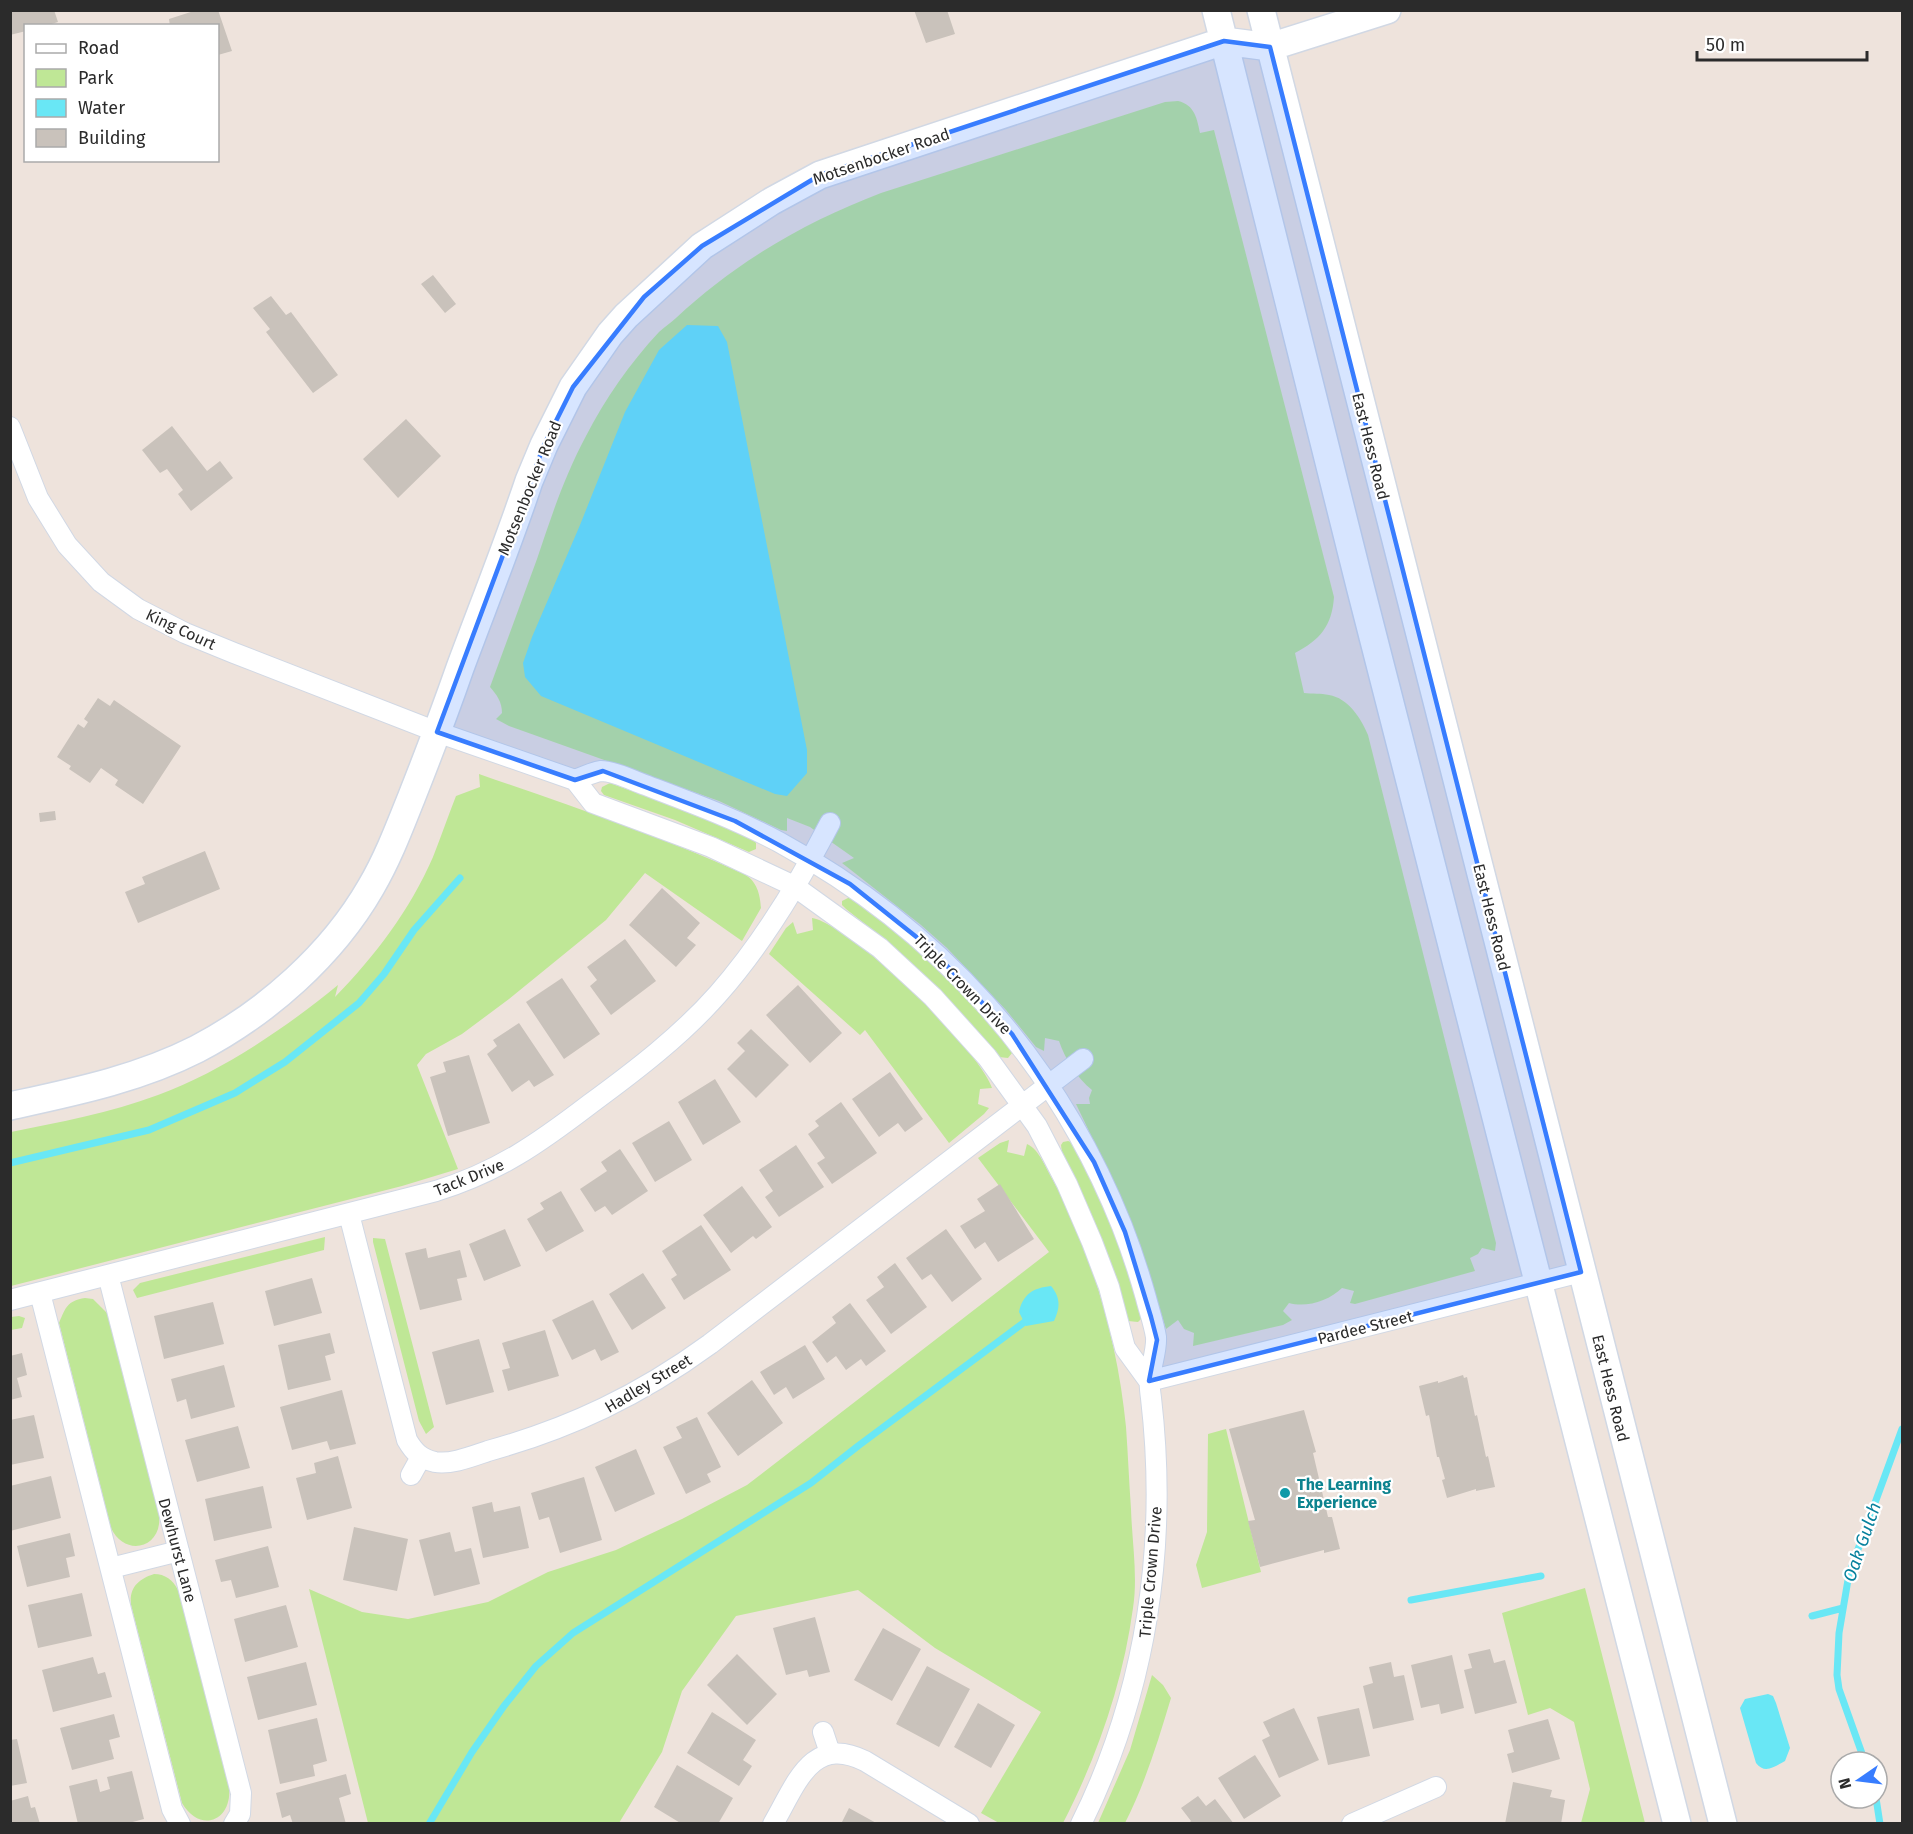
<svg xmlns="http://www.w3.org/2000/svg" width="1913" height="1834" viewBox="0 0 1913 1834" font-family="'Fira Sans',sans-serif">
<rect width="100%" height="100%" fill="#eee3dc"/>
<path fill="#bfe796" d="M 1178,101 C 1195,105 1197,119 1200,133 L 1214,130 L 1334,597 C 1332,626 1320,640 1295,653 L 1304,693 C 1312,694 1321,693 1329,695 C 1348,698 1361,718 1368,735 L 1496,1243 L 1495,1251 L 1482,1248 L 1478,1254 L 1470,1258 L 1475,1271 L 1355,1304 L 1350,1303 L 1354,1291 L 1342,1288 C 1329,1301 1306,1308 1289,1303 L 1283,1311 L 1292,1320 L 1283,1325 L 1193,1346 L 1194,1333 L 1184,1329 L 1178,1320 L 1166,1329 L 1140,1244 L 1123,1202 L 1076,1104 L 1090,1104 L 1089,1098 L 1092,1090 C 1077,1078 1065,1059 1059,1041 L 1045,1038 L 1044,1051 L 1036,1047 L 1006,1010 L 947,948 L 921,925 L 842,863 L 854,858 L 810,827 L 787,818 L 787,831 L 781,830 L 719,801 L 509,726 L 496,719 L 502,713 C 502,702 497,695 490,687 C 506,644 521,602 537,559 C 551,517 565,475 586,436 C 605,399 630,363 659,332 C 664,327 671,323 676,318 C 736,262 805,222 881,193 L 1165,102 Z
M 479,774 C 568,805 658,835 744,874 C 757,881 760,894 761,908 L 742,941 L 645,873 L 606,920 L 509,999 L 462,1034 L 426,1054 L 417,1065 L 458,1169 L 402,1186 L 11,1286 L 11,1132 C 60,1122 110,1113 158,1095 C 221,1072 287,1027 338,985 L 335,997 C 375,956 410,910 433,857 C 441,837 448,816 456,796 L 480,787 Z
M 610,783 L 716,822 L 752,838 L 756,843 L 756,849 L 749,852 L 675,820 L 604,795 L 601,791 L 602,787 Z
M 850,897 L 855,899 L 922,953 L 971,1002 L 1009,1045 L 1012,1053 L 1008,1058 L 999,1057 C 954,1001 903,953 846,909 L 842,905 L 842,901 Z
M 812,918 C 852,925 979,1049 992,1088 L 980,1089 L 978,1104 L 989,1108 L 984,1114 L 949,1143 L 865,1030 L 860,1035 L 769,954 L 786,928 L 793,922 L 797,934 L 813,930 Z
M 1009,1140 L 1007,1152 L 1024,1156 L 1027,1144 C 1040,1150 1046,1169 1053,1180 C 1093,1255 1118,1343 1126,1427 C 1128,1454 1129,1482 1131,1509 C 1132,1542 1138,1576 1133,1608 C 1123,1683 1097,1757 1063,1823 L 999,1823 L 981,1813 L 1041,1712 L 935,1648 L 858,1590 L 736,1616 L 682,1691 L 662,1752 L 619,1823 L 368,1823 L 309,1589 L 362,1612 L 408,1619 L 488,1602 L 548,1572 L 616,1550 L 682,1519 L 747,1485 L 1049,1252 L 978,1158 L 1000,1143 Z
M 1068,1141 L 1071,1142 C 1103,1197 1126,1257 1142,1318 L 1138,1322 L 1128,1321 C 1111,1260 1092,1209 1062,1153 L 1061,1145 L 1063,1142 Z
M 325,1237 L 324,1250 L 137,1298 L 133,1290 L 140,1283 Z
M 373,1238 L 385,1239 L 434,1427 L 426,1434 L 419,1421 L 373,1242 Z
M 85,1298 L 93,1299 L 107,1313 L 159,1515 C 163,1548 125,1558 111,1528 L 59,1323 C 66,1307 67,1301 85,1298 Z
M 19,1316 L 25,1318 L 22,1328 L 11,1330 L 11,1317 Z
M 1226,1429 L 1261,1572 L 1202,1588 L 1196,1565 L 1207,1532 L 1208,1434 Z
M 154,1574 C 165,1574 173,1580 178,1590 L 229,1786 C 233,1821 200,1834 182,1803 L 131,1605 C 129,1587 139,1579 154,1574 Z
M 1585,1588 L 1645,1823 L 1581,1823 L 1590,1789 L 1574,1722 L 1550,1708 L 1528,1715 L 1502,1613 Z
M 1152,1675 L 1163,1685 L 1171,1698 C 1158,1741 1145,1784 1125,1823 L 1098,1823 L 1130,1750 Z"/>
<path fill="#69e7f5" d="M 687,325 L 718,326 L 727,342 L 807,750 L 807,773 L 787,796 L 775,794 L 541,696 L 525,677 L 523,663 L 532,637 L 580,525 L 625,412 L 659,350 Z
M 1051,1286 C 1061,1298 1060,1308 1054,1321 L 1026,1326 L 1019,1312 C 1023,1294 1033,1288 1051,1286 Z
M 1768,1694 L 1773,1696 L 1776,1703 L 1790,1748 L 1785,1761 C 1775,1766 1765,1775 1756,1763 L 1740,1708 L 1745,1699 Z"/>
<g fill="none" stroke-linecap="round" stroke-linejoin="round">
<path stroke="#69e7f5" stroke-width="7" d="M 10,1163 L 149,1130 L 235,1093 L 285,1062 L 359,1003 L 384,974 L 414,930 L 460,878
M 1411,1600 L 1541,1576
M 1812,1616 L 1843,1608
M 1865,1762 L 1839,1689 L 1837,1675 L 1839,1633 L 1849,1574 L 1902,1429
M 1876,1798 L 1880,1824
M 429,1824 L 472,1752 L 504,1706 L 536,1666 L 573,1633 L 811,1483 L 858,1446 L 1030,1318"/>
</g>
<path fill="#c9c2bb" d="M 10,10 L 54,10 L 58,22 L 45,26 L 26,26 L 26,31 L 10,35 Z
M 197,10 L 218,10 L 232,51 L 218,55 L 218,26 L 170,26 L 169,19 Z
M 914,10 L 947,10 L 955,34 L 926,43 Z
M 433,275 L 456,304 L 445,313 L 421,284 Z
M 271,296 L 286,315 L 291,312 L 338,375 L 313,393 L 266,332 L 270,329 L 253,308 Z
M 406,419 L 441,456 L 398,498 L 363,459 Z
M 172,426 L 207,471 L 220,461 L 233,478 L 191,511 L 178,494 L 183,490 L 167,469 L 160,473 L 142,450 Z
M 98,698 L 110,706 L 114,700 L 181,746 L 143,804 L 115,785 L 118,780 L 101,768 L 90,783 L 69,769 L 71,766 L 57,757 L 78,724 L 84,728 L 88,722 L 84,719 Z
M 55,811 L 56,820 L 40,822 L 39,813 Z
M 205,851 L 220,889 L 138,923 L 125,892 L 145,884 L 142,877 Z
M 662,888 L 700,923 L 687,938 L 696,945 L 676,967 L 629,925 Z
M 625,939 L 656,981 L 611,1015 L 590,986 L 597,980 L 587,967 Z
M 562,978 L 600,1034 L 564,1059 L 526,1002 Z
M 798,985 L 842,1033 L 810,1063 L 766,1015 Z
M 519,1023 L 554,1075 L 534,1087 L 529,1080 L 512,1092 L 487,1054 L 497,1046 L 493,1040 Z
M 751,1029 L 789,1065 L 756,1098 L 727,1069 L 745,1051 L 737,1043 Z
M 469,1055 L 490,1123 L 448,1136 L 430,1077 L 446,1072 L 443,1062 Z
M 890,1072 L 923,1119 L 905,1132 L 898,1123 L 879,1137 L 852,1099 Z
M 715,1079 L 741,1122 L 703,1145 L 678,1102 Z
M 841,1102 L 877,1153 L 832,1184 L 817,1163 L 825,1158 L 808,1134 L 819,1126 L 815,1121 Z
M 669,1121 L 692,1160 L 655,1182 L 632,1143 Z
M 796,1145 L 824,1187 L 779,1217 L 765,1197 L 773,1191 L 759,1170 Z
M 620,1149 L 648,1191 L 612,1215 L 605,1206 L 595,1212 L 580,1189 L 607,1171 L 601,1162 Z
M 1000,1184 L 1034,1239 L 998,1262 L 985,1242 L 975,1249 L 960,1226 L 985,1211 L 977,1199 Z
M 742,1186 L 772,1227 L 756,1239 L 753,1236 L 731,1253 L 703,1215 Z
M 561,1191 L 584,1231 L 546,1252 L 527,1219 L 544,1209 L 540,1203 Z
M 701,1225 L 731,1270 L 684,1300 L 671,1279 L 677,1275 L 662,1251 Z
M 505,1229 L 521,1266 L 484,1281 L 469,1244 Z
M 946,1229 L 982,1279 L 952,1302 L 931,1274 L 922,1280 L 906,1258 Z
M 426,1248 L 428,1258 L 460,1250 L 467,1277 L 457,1279 L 462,1300 L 420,1310 L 405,1253 Z
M 895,1263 L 927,1307 L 891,1334 L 866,1300 L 884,1287 L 877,1277 Z
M 643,1273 L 666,1308 L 632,1330 L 609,1294 Z
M 312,1278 L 322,1313 L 274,1326 L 265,1291 Z
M 593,1300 L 619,1352 L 601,1361 L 595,1349 L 572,1360 L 552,1320 Z
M 213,1302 L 224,1344 L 164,1359 L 154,1316 Z
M 850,1303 L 886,1351 L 866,1366 L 861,1359 L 846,1370 L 836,1356 L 827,1363 L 812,1342 L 836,1323 L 832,1317 Z
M 545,1330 L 559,1376 L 508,1391 L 502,1370 L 510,1368 L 502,1343 Z
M 330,1333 L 335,1353 L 325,1356 L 331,1380 L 288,1390 L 278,1345 Z
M 479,1339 L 494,1392 L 446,1405 L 432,1352 Z
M 805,1345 L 825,1379 L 793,1399 L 786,1387 L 774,1395 L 760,1372 Z
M 22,1353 L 27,1375 L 17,1378 L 22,1397 L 10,1400 L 10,1356 Z
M 224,1365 L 235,1407 L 191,1419 L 186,1399 L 177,1402 L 171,1379 Z
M 1463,1375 L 1464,1378 L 1467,1377 L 1475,1416 L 1477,1415 L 1486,1457 L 1488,1456 L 1495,1487 L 1476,1491 L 1476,1489 L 1447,1498 L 1442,1480 L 1445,1479 L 1439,1457 L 1437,1457 L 1429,1415 L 1426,1416 L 1419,1386 L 1438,1381 L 1438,1383 Z
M 752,1380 L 783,1423 L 738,1456 L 707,1413 Z
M 342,1390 L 356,1444 L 330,1450 L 327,1441 L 292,1450 L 280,1407 Z
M 1304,1410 L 1316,1452 L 1313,1453 L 1328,1517 L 1332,1517 L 1340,1549 L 1324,1553 L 1324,1550 L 1260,1567 L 1248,1521 L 1255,1520 L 1229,1429 Z
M 34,1415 L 44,1458 L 10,1465 L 10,1420 Z
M 697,1417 L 721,1467 L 707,1474 L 711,1482 L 686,1494 L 663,1447 L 682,1438 L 676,1427 Z
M 238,1426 L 250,1468 L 197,1482 L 185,1440 Z
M 636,1449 L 655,1494 L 615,1512 L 595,1467 Z
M 338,1456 L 352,1508 L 307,1520 L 296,1478 L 316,1473 L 314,1463 Z
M 51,1476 L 61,1518 L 10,1531 L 10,1486 Z
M 584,1477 L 602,1540 L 560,1553 L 549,1517 L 539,1520 L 531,1493 Z
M 263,1486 L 272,1528 L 214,1541 L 205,1499 Z
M 492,1502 L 494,1512 L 520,1506 L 529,1548 L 483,1558 L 472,1507 Z
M 354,1527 L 408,1539 L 397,1591 L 343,1580 Z
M 450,1532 L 455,1552 L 471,1548 L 480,1584 L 434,1596 L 419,1540 Z
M 70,1533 L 75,1556 L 66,1558 L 70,1577 L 27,1587 L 17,1546 Z
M 268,1546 L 279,1587 L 236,1598 L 231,1580 L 221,1582 L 215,1560 Z
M 82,1593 L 92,1636 L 38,1648 L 28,1605 Z
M 286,1605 L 298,1647 L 245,1662 L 234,1619 Z
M 815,1617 L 830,1672 L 809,1677 L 807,1670 L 786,1675 L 773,1628 Z
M 883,1628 L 921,1649 L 892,1701 L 854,1680 Z
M 1490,1649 L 1494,1663 L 1505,1660 L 1517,1703 L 1475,1714 L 1464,1670 L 1472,1668 L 1468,1654 Z
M 737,1654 L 777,1694 L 747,1725 L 707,1685 Z
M 1452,1655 L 1464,1708 L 1441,1714 L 1439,1704 L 1421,1708 L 1411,1665 Z
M 93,1657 L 98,1674 L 105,1672 L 112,1697 L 53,1712 L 42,1670 Z
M 306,1662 L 317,1705 L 258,1720 L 247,1677 Z
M 1391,1662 L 1394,1677 L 1404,1675 L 1414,1720 L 1373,1729 L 1363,1686 L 1373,1683 L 1369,1667 Z
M 927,1666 L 970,1689 L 939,1747 L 896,1724 Z
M 978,1703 L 1015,1725 L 991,1768 L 954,1747 Z
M 1294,1708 L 1319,1760 L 1279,1778 L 1262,1740 L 1270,1736 L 1263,1722 Z
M 1359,1708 L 1370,1756 L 1328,1765 L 1317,1717 Z
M 712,1712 L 756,1740 L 743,1760 L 752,1766 L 739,1786 L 687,1753 Z
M 114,1714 L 120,1737 L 109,1740 L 114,1759 L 72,1770 L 60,1728 Z
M 317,1718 L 327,1761 L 313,1765 L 315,1776 L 280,1784 L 268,1730 Z
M 1548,1719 L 1560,1759 L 1512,1773 L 1507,1754 L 1514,1752 L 1508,1730 Z
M 17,1739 L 27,1783 L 10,1786 L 10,1740 Z
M 1255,1755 L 1281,1796 L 1244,1819 L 1218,1778 Z
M 677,1765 L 733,1798 L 718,1824 L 682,1824 L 654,1807 Z
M 132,1771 L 144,1819 L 125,1824 L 78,1824 L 69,1786 L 97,1779 L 100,1792 L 110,1789 L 107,1777 Z
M 346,1774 L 351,1794 L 339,1798 L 346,1824 L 293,1824 L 290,1815 L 282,1818 L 276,1793 Z
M 1513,1782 L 1552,1790 L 1550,1797 L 1565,1800 L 1561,1824 L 1505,1824 Z
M 28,1796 L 31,1808 L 35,1807 L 40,1824 L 10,1824 L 10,1801 Z
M 1198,1796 L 1206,1806 L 1215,1799 L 1234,1824 L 1188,1824 L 1191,1821 L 1181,1808 Z
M 849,1808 L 878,1824 L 841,1824 Z"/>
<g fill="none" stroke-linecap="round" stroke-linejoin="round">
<g stroke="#d1d8e4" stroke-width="22">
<path id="street" d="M 10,427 L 38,498 L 67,545 L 101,582 L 138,609 L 185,633 L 234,653 L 437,732 L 575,780 L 593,803 L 711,847 L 794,886 L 880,948 L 933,997 L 987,1057 L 1037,1126 L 1067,1184 L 1092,1242 L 1109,1287 L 1125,1348 L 1149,1381
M 575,780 C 583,777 593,772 601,771 C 613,771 630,779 640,783 C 687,801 734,818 779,842 C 938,929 1055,1058 1122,1226 C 1131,1249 1139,1273 1146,1298 C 1149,1310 1154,1324 1156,1337 C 1157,1350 1151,1365 1150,1378 C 1149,1384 1150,1391 1151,1398 C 1168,1544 1147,1691 1081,1824
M 349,1214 L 407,1440 C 414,1452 421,1459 435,1462 C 451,1465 473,1456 488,1451 C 571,1428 640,1395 710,1344 L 1083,1059
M 108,1275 L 241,1793 L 240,1814 L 234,1824
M 40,1293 L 172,1809 L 180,1824
M 10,1300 L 436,1191 C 498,1172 539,1143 590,1104 C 635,1071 681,1036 718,994 C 763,943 799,883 830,823
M 1149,1381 L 1581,1272
M 411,1475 L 421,1457
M 111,1568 L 179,1551
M 823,1732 L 830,1753
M 773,1824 C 796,1785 811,1734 865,1761 L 969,1824
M 1352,1824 L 1436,1787"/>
</g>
<g stroke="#d1d8e4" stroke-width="30">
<path id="secondary" d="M 1216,10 L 1360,586 L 1677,1824
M 1261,10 L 1723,1824
M 10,1106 C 74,1092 138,1079 197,1049 C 266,1013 332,955 371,887 C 388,858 400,826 412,796 C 429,753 445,711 460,668 C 483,606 508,544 529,481 L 544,445 L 573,387 L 610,334 L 626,316 L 702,246 L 772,201 L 820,175 L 1224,41 L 1270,47 L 1387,10"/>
</g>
<use href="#street" stroke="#fff" stroke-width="20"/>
<use href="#secondary" stroke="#fff" stroke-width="27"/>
</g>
<path fill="#387dff" fill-opacity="0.2" stroke="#387dff" stroke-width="4.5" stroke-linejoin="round" d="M 1224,41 L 1270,47 L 1581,1272 L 1149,1381 L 1157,1340 L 1151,1317 L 1125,1232 L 1094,1162 L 1012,1034 L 929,947 L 850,884 L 735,821 L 603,771 L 575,780 L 437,732 L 544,445 L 573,387 L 644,297 L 702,246 L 820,175 Z"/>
<circle fill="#0f9aa8" stroke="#fff" stroke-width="2" cx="1285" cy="1493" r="6"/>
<g text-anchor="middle" stroke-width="4.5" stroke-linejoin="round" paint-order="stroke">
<g font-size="16" fill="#2b2b2b" stroke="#fff">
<text transform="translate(881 156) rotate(-19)" y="6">Motsenbocker Road</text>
<text transform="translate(1371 446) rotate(76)" y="6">East Hess Road</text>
<text transform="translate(529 488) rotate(-68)" y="6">Motsenbocker Road</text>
<text transform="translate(181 629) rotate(25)" y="6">King Court</text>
<text transform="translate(1492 917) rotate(76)" y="6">East Hess Road</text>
<text transform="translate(963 984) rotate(46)" y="6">Triple Crown Drive</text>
<text transform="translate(469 1177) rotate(-22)" y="6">Tack Drive</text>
<text transform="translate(1365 1327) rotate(-14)" y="6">Pardee Street</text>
<text transform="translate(648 1383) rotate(-31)" y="6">Hadley Street</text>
<text transform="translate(1611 1388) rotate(76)" y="6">East Hess Road</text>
<text transform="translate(178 1550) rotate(75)" y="6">Dewhurst Lane</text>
<text transform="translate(1150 1572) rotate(-85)" y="6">Triple Crown Drive</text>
</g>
<g font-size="16" font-weight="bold" fill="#0d838f" stroke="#fff" text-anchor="start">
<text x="1297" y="1490">The Learning<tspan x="1297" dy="18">Experience</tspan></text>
</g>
<g font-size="18" font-style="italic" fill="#07819d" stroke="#fff">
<text transform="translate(1862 1542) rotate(-71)" y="6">Oak Gulch</text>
</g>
</g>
<rect width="1913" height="1834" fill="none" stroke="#2b2b2b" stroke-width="24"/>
<rect x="24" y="24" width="195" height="138" fill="#ffffff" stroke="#aaaaaa" stroke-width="1.5"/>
<rect x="36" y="44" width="30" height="9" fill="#ffffff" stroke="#aaaaaa" stroke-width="1.5"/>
<text x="78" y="54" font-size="18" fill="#2b2b2b">Road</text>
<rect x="36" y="69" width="30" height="18" fill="#bfe796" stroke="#aaaaaa" stroke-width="1.5"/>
<text x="78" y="84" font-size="18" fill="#2b2b2b">Park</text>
<rect x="36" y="99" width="30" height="18" fill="#69e7f5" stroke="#aaaaaa" stroke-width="1.5"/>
<text x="78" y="114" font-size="18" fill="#2b2b2b">Water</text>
<rect x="36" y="129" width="30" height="18" fill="#c9c2bb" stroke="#aaaaaa" stroke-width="1.5"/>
<text x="78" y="144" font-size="18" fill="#2b2b2b">Building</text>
<g transform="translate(1859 1780) rotate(256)"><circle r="28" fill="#ffffff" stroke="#aaaaaa" stroke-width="1.5"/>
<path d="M0-4.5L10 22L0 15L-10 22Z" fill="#387dff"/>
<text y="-9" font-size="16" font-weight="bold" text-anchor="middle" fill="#2b2b2b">N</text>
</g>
<path d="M1697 51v9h170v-9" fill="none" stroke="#2b2b2b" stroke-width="3"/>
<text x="1706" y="51" font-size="18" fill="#2b2b2b" stroke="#ffffff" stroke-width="4.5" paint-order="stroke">50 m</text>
</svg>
